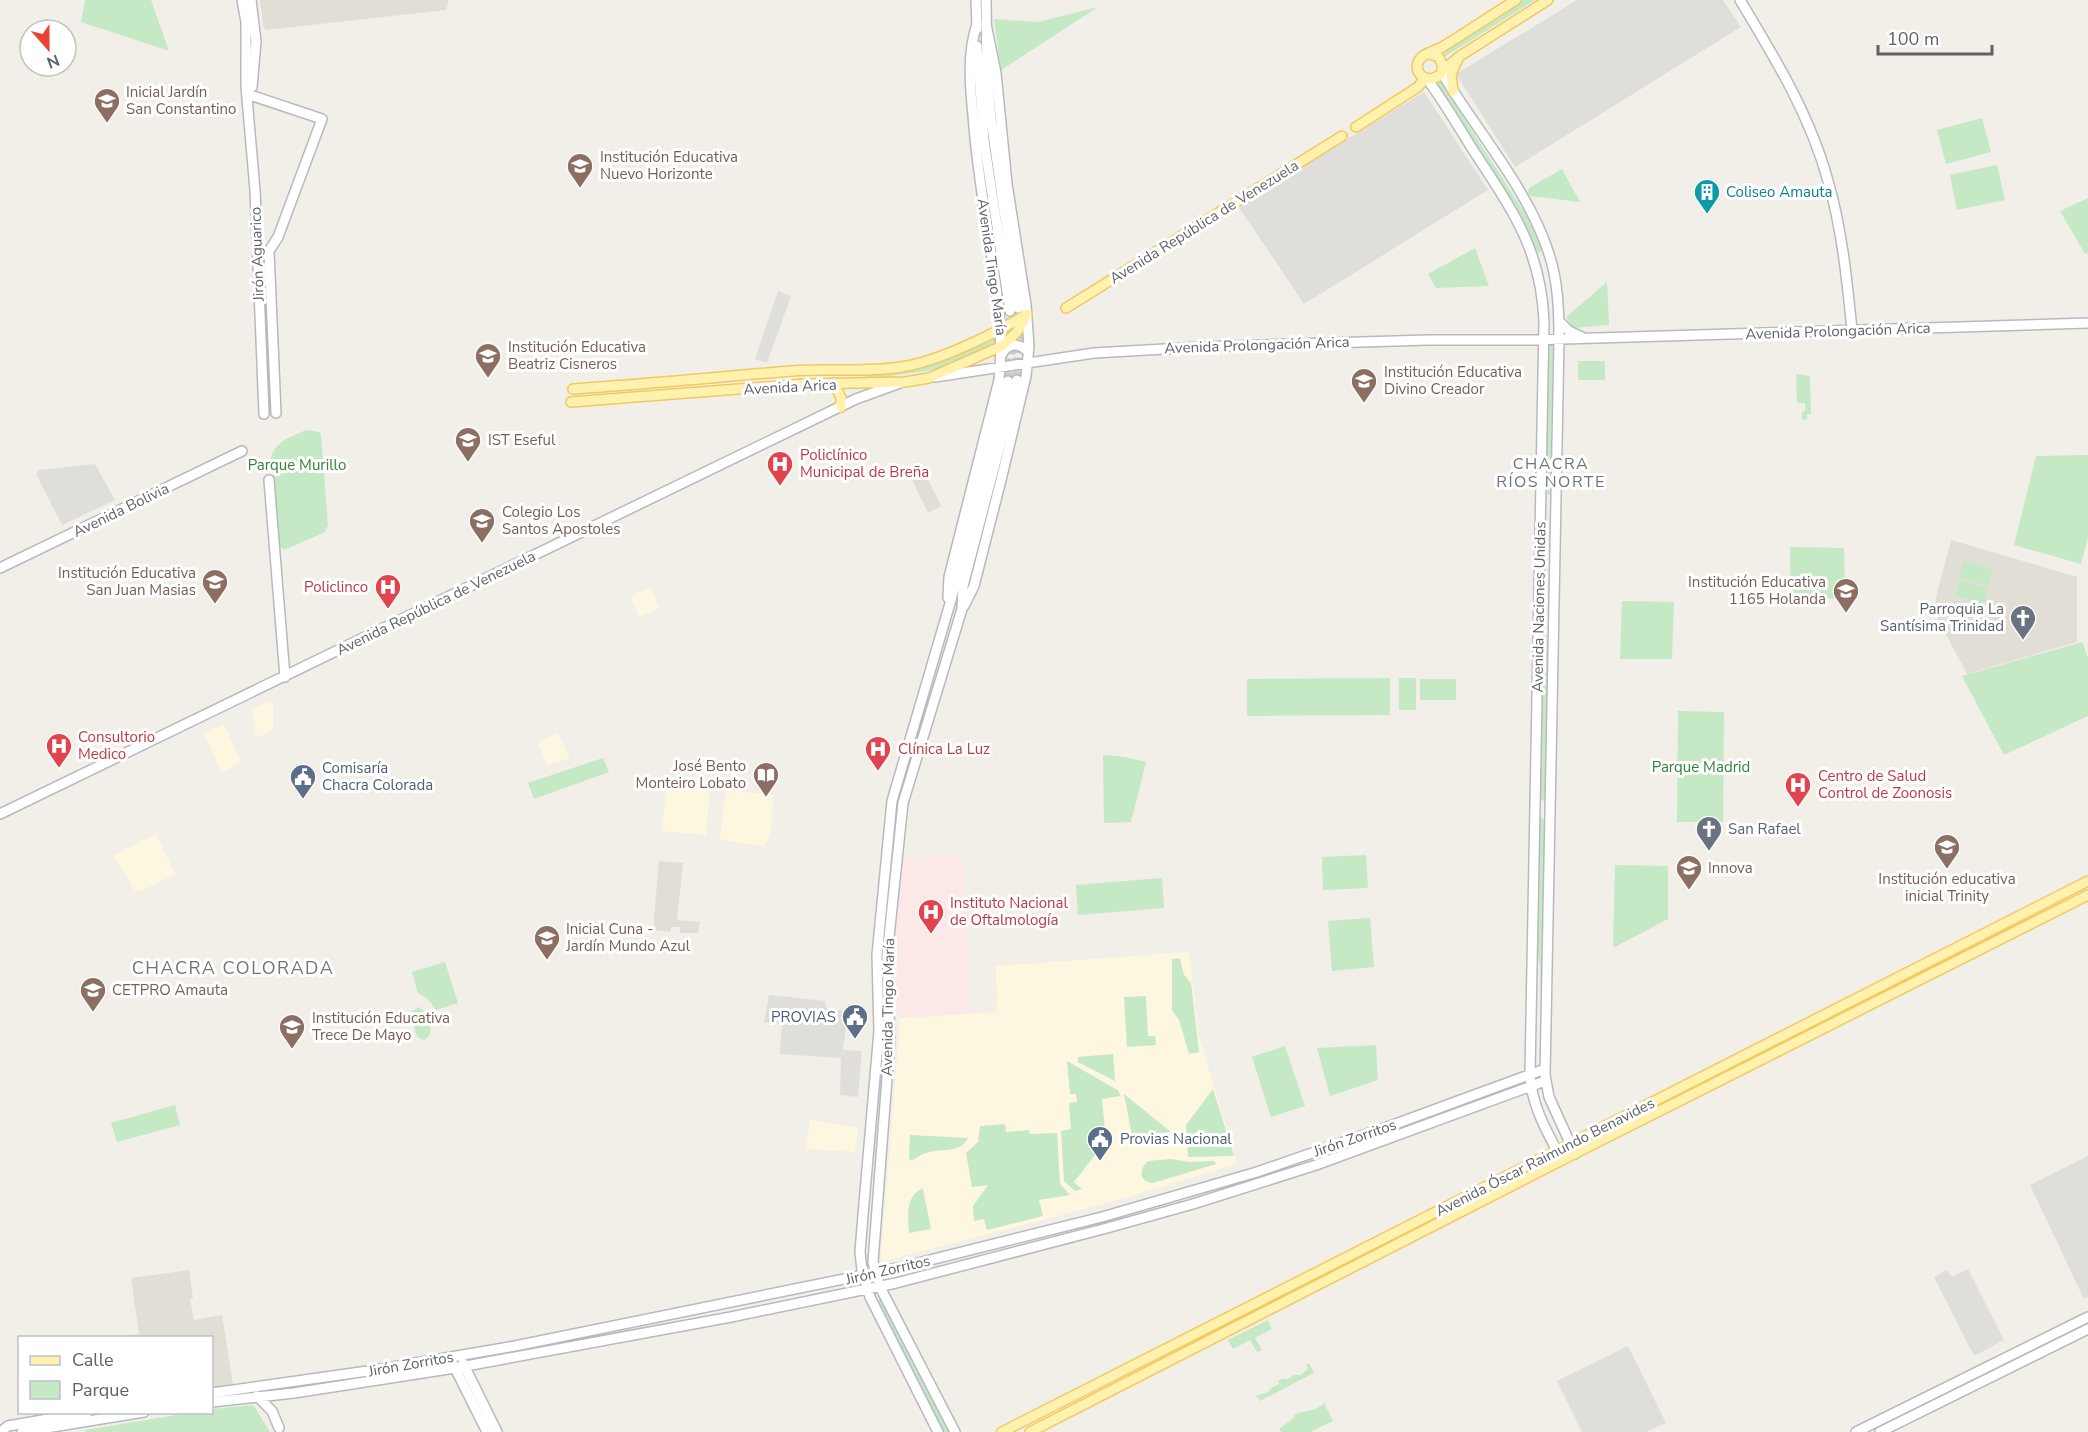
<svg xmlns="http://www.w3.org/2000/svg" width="2088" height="1432" viewBox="0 0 2088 1432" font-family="'Nunito Sans',sans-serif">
<rect width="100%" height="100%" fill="#f1efe8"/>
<path fill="#fef7e0" d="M 650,587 L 659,608 L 640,617 L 631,601 L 634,595 Z
M 269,701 L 273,702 L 273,730 L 256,738 L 252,710 Z
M 224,724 L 241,763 L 222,772 L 204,734 Z
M 558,733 L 570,758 L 547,765 L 538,742 Z
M 667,783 L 710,788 L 706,835 L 662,831 Z
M 726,790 L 774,795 L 770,836 L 763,846 L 720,840 Z
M 156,834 L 175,874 L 141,891 L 135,891 L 114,855 Z
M 1189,952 L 1198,1033 L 1237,1164 L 1111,1202 L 884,1261 L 881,1258 L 900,1018 L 997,1012 L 996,966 Z
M 810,1120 L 858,1128 L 855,1152 L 806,1149 Z"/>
<path fill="#e0deda" d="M 1577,0 L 1723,0 L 1741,27 L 1515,167 L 1456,74 Z
M 1424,92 L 1488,190 L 1304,304 L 1238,206 Z
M 778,291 L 791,296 L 767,363 L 755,359 Z
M 95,464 L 115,500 L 62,525 L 36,474 L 39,470 Z
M 769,995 L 825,1001 L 827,1009 L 848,1011 L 843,1050 L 862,1051 L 858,1097 L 840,1095 L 841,1058 L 780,1054 L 782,1024 L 764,1022 Z
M 2088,1156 L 2088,1297 L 2084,1299 L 2030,1185 Z
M 1968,1269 L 2004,1340 L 1974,1356 L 1934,1277 L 1947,1270 L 1952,1277 Z
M 1628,1346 L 1666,1423 L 1646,1432 L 1582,1432 L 1557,1381 Z"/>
<path fill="#e1ded6" d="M 260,0 L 449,0 L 446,10 L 266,30 L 263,26 Z
M 924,471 L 941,506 L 928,513 L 911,477 Z
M 1951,540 L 2077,577 L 2077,642 L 1967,674 L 1939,621 L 1935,607 L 1936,597 Z
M 659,861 L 683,863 L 677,920 L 700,922 L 698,933 L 680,933 L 680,927 L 671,927 L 671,932 L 653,930 Z
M 189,1270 L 193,1298 L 190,1299 L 194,1320 L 222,1315 L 233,1385 L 212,1388 L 212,1338 L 116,1337 L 139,1334 L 131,1278 Z"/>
<path fill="#fce8e6" d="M 963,856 L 970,1013 L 900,1018 L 890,978 L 903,859 Z"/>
<path fill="#c5e8c5" d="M 85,0 L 151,0 L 169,51 L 81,22 Z
M 1522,0 L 1535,0 L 1446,56 L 1443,56 L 1445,52 C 1471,36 1495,16 1522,0 Z
M 1098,7 L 1001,70 L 994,19 L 1038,22 Z
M 1440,81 L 1528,218 L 1542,249 L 1540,253 L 1536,251 C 1515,196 1470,136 1438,86 L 1437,83 Z
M 1982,118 L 1991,152 L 1946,164 L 1937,130 Z
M 1997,165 L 2005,200 L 1957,210 L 1950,175 Z
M 1562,169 L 1580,202 L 1530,196 L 1528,192 L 1529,188 Z
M 2088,198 L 2088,253 L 2085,254 L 2060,211 Z
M 1475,248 L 1489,286 L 1436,288 L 1428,274 Z
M 1607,282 L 1609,325 L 1573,328 L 1566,317 Z
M 993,338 L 998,341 L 996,347 L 939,369 L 871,379 L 863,377 L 935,365 Z
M 1550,345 L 1553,348 L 1550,495 L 1548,495 L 1545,481 L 1548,346 Z
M 1578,361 L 1605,361 L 1605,380 L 1578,380 Z
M 1796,374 L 1810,376 L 1811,414 L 1807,414 L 1807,420 L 1802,419 L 1802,412 L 1805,411 L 1805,403 L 1797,403 Z
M 306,430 L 319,432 L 321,435 L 328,525 L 325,532 L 284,550 L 278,545 L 271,457 C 276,441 291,437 306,430 Z
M 2088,455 L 2088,537 L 2081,564 L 2014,545 L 2036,456 Z
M 1790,547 L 1844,548 L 1845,599 L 1791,598 Z
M 1964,561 L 1992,568 L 1988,585 L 1959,578 Z
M 1959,581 L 1988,588 L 1984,603 L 1955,596 Z
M 1543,592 L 1544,621 L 1548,643 L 1545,799 L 1543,801 L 1539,799 Z
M 1622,601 L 1674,602 L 1672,659 L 1620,659 Z
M 2082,642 L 2088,658 L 2088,716 L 2004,755 L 1962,676 Z
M 1390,678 L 1390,715 L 1247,716 L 1247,679 Z
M 1399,678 L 1416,678 L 1416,710 L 1399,710 Z
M 1420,679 L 1456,679 L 1456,700 L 1420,700 Z
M 1678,711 L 1724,712 L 1723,822 L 1677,822 Z
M 1103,755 L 1125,757 L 1146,762 L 1131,822 L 1104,823 Z
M 603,758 L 609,772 L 534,799 L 528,783 Z
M 1542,818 L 1545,821 L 1540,1001 L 1540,967 L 1537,948 L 1539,821 Z
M 1366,855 L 1368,888 L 1323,890 L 1322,857 Z
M 1615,865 L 1668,866 L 1668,919 L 1613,948 Z
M 1162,878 L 1164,908 L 1078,915 L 1076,885 Z
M 1370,918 L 1374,967 L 1332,971 L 1328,921 Z
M 1178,958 L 1180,959 L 1184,975 L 1191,983 L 1199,1052 L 1189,1054 L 1179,1020 L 1172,1010 L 1172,959 Z
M 445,962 L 458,1003 L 436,1010 L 428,999 L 418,993 L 412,972 Z
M 1146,996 L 1148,1036 L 1155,1036 L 1156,1045 L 1127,1047 L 1124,997 Z
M 418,1007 L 427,1012 L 431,1030 L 429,1036 L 424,1040 L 417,1037 L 411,1016 L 412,1011 Z
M 1376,1045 L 1378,1080 L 1330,1096 L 1317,1048 Z
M 1285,1046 L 1305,1106 L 1271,1117 L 1252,1057 Z
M 1113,1054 L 1115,1081 L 1078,1062 L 1078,1057 Z
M 1067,1061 L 1119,1091 L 1120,1096 L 1102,1099 L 1105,1131 L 1095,1133 L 1091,1137 L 1090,1145 L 1095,1155 L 1074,1182 L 1082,1189 L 1075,1191 L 1064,1181 L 1061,1131 L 1071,1129 L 1069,1103 L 1077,1102 L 1076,1094 L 1070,1094 Z
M 1213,1089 L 1234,1156 L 1188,1157 L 1186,1125 Z
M 1124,1094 L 1171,1132 L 1132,1136 Z
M 175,1105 L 180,1125 L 117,1142 L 111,1123 Z
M 1005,1124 L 1006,1132 L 1029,1130 L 1030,1134 L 1057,1133 L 1060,1184 L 1070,1195 L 1039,1200 L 1043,1216 L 987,1230 L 984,1219 L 974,1221 L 973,1206 L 988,1185 L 972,1187 L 966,1153 L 978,1142 L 980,1126 Z
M 910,1135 L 968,1138 C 961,1154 939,1148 926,1153 C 920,1154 917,1158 912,1160 L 909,1159 Z
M 1171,1159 L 1189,1162 L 1214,1161 L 1216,1164 L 1153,1183 C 1139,1182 1138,1170 1148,1161 Z
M 921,1189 L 923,1189 L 931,1229 L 909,1233 C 908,1217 905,1198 921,1189 Z
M 882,1298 L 950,1432 L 944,1432 L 877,1300 Z
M 1268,1320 L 1272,1329 L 1255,1338 L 1262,1350 L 1257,1352 L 1250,1340 L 1233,1349 L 1228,1340 Z
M 1309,1363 L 1314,1373 L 1260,1401 L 1256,1396 L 1268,1392 L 1271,1388 L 1279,1384 L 1278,1381 L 1284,1378 L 1286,1380 L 1294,1375 L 1301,1375 L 1308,1369 L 1306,1365 Z
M 1324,1403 L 1333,1421 L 1310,1432 L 1281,1432 L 1279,1429 L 1295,1417 L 1294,1415 C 1304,1410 1316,1412 1324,1403 Z
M 253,1405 L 270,1432 L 85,1432 L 85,1430 L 189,1413 L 212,1412 L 212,1409 Z"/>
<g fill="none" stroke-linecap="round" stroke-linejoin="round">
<path stroke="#ccccc8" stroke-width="9" stroke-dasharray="9 4.5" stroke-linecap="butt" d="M 1017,380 L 1019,326
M 1008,381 L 1011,353 L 1010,311"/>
<g stroke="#b6babf" stroke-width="12">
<path id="secondary" d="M 242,0 L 246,22 L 246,87 L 255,190 L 264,414
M 251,0 L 256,41 L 252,87
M 976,0 L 977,29
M 986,0 L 987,72 L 991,119 L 1018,308
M 1740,0 C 1775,58 1810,115 1828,181 C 1842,229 1847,280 1852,330
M 977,46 L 984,141 L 1010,311
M 1442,73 C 1476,130 1529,190 1549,254 C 1558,281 1559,310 1559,340 L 1545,1075 L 1549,1097 L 1575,1154
M 1427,79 C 1445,103 1459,128 1475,153 C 1513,211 1541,250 1544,321 L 1530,1074 C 1531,1105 1548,1134 1562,1160
M 247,94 L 322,119 L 278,237 L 269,251 L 276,413
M 1559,321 L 1569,331 L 1582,337
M 1002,354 C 1008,342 1020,343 1028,352
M 935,377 L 1094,353 L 1200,347 L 1428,340 L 1531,340 L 2088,323
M 269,480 L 285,677
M 0,568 L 242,451
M 948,598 L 949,577 L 999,380 C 1004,336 997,295 991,252 C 984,207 976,161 973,115 C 970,85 967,54 977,24
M 964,606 L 974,586 L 1001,480 L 1026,376 L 1029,346 L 1026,305 L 1007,184 L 996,73 L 986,24
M 0,814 L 856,399 L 900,383
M 463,1363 L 497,1432
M 453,1364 L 487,1432
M 212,1393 L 375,1370 L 515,1346 L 898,1268 L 1102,1217 L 1257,1172 L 1390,1126 L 1545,1069
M 257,1396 L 272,1411 L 279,1428
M 212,1402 L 294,1393 L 455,1368 L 731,1317 L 896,1283 L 1107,1228 L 1193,1204 L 1316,1165 L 1545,1081
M 0,1432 L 8,1426 L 88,1412
M 22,1432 L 144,1412
M 938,1432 L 870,1297 L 862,1270 L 860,1252 L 863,1215 L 879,1031 L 877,955 L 892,801 L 951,600 L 1008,381
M 955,1432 L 880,1287 L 873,1262 L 890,1039 L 887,956 L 903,803 L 962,609 L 963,586 L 1017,380
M 1856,1432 L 2088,1317
M 1880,1432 L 2088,1329"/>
</g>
<g stroke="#f2c960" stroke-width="12">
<path id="primary" d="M 1429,54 L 1439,57 L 1443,67 L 1440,75 C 1423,87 1409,67 1423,56 C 1429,52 1437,50 1444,46 C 1468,31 1492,15 1516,0
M 1443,70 L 1460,56 L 1548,0
M 1453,91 L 1451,74 L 1458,59
M 1356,127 L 1418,87 L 1425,78
M 1066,308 L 1342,136
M 834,383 L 841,398 L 841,407
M 573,389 C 646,384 719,377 792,371 C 828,368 865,373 901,367 C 938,362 996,333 1027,314
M 571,402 L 803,384 L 905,382 L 929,378 L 1002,346 L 1017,332 L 1027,314
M 1002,1432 L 2088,881
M 1030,1432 L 1562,1160 L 2088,895"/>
</g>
<use href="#secondary" stroke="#fff" stroke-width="9"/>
<use href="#primary" stroke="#fff2af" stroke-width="9"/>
</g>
<defs>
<g id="school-pin" transform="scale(1.35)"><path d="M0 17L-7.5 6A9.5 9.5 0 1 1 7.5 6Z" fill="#8d6e63" stroke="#fff"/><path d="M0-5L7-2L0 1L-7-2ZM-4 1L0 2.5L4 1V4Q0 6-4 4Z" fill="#fff"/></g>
<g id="building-pin" transform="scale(1.35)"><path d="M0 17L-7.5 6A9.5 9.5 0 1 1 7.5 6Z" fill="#0f9aa8" stroke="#fff"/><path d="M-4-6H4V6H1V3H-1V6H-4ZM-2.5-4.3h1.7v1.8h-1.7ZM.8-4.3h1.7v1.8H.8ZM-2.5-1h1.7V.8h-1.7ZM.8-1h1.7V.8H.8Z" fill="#fff"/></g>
<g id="university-pin" transform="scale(1.35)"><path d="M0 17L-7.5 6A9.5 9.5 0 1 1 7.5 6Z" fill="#8d6e63" stroke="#fff"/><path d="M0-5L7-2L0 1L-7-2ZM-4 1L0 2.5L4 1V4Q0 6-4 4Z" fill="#fff"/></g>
<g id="hospital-pin" transform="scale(1.35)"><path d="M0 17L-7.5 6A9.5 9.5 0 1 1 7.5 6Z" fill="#e0444e" stroke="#fff"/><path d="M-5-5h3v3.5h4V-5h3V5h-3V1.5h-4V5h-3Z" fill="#fff"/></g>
<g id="church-pin" transform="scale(1.35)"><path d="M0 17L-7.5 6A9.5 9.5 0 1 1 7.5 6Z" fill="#6b7280" stroke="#fff"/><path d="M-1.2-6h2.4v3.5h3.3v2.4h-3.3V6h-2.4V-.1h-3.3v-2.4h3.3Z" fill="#fff"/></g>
<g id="library-pin" transform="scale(1.35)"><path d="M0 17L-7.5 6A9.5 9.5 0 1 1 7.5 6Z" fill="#8d6e63" stroke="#fff"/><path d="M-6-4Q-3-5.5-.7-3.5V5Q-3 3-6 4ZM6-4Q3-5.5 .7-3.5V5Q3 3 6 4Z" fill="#fff"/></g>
<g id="civic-pin" transform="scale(1.35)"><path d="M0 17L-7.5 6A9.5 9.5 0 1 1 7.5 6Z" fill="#5c6f8a" stroke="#fff"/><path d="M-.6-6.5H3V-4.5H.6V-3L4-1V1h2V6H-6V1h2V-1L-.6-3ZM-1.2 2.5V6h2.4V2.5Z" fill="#fff"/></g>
</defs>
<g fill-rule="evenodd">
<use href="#school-pin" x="107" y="101"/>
<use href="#school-pin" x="580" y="166"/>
<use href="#building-pin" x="1707" y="192"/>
<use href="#school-pin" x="488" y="356"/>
<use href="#school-pin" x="1364" y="381"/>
<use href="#university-pin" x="468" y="440"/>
<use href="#hospital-pin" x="780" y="464"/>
<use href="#university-pin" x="482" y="521"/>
<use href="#school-pin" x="215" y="582"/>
<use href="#hospital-pin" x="388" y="587"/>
<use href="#school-pin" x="1846" y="591"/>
<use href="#church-pin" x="2023" y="618"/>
<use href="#hospital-pin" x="59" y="746"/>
<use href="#hospital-pin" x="878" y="749"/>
<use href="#library-pin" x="766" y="775"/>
<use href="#civic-pin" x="303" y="777"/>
<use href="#hospital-pin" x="1798" y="785"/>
<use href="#church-pin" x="1709" y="829"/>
<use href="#school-pin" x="1947" y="847"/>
<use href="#school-pin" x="1689" y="868"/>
<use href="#hospital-pin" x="931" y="912"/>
<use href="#school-pin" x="547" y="938"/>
<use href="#university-pin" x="93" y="990"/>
<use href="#civic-pin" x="855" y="1017"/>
<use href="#school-pin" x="292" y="1027"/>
<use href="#civic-pin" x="1100" y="1139"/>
</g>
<g text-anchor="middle" stroke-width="6" stroke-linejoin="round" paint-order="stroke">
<g font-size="15" fill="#785e54" stroke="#fff" text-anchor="start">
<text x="126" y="97">Inicial Jardín<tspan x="126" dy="17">San Constantino</tspan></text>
<text x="600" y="162">Institución Educativa<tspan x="600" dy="17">Nuevo Horizonte</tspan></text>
<text x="508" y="352">Institución Educativa<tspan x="508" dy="17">Beatriz Cisneros</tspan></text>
<text x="1384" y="377">Institución Educativa<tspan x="1384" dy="17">Divino Creador</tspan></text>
<text x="488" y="445">IST Eseful</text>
<text x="502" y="517">Colegio Los<tspan x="502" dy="17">Santos Apostoles</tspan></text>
<text x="196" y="578" text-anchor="end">Institución Educativa<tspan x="196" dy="17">San Juan Masias</tspan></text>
<text x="1826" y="587" text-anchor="end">Institución Educativa<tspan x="1826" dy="17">1165 Holanda</tspan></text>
<text x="746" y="771" text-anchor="end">José Bento<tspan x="746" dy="17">Monteiro Lobato</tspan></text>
<text x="1708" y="873">Innova</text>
<text x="1947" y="884" text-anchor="middle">Institución educativa<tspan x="1947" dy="17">inicial Trinity</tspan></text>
<text x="566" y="934">Inicial Cuna -<tspan x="566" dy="17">Jardín Mundo Azul</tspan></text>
<text x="112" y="995">CETPRO Amauta</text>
<text x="312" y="1023">Institución Educativa<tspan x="312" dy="17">Trece De Mayo</tspan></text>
</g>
<g font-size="15" fill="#0d838f" stroke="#fff" text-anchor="start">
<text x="1726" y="197">Coliseo Amauta</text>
</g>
<g font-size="15" fill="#5f6368" stroke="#fff">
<text transform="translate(1204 222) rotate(-32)" y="5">Avenida República de Venezuela</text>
<text transform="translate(257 254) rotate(-92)" y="5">Jirón Aguarico</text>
<text transform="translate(992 267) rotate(82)" y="5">Avenida Tingo María</text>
<text transform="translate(1838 331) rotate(-2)" y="5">Avenida Prolongación Arica</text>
<text transform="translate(1257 345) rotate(-2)" y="5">Avenida Prolongación Arica</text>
<text transform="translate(790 387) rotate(-3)" y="5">Avenida Arica</text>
<text transform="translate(121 510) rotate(-26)" y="5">Avenida Bolivia</text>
<text transform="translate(436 603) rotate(-26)" y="5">Avenida República de Venezuela</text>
<text transform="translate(1539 607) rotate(-89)" y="5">Avenida Naciones Unidas</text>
<text transform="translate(888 1007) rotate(-89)" y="5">Avenida Tingo María</text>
<text transform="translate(1355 1138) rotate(-19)" y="5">Jirón Zorritos</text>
<text transform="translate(1545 1157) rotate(-27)" y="5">Avenida Óscar Raimundo Benavides</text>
<text transform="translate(888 1270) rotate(-13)" y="5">Jirón Zorritos</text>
<text transform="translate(411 1364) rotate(-10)" y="5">Jirón Zorritos</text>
</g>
<g font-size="15" fill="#be3a42" stroke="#fff" text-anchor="start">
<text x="800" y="460">Policlínico<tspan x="800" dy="17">Municipal de Breña</tspan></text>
<text x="368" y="592" text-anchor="end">Policlinco</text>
<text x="78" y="742">Consultorio<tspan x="78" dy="17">Medico</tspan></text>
<text x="898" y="754">Clínica La Luz</text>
<text x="1818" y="781">Centro de Salud<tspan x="1818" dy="17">Control de Zoonosis</tspan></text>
<text x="950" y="908">Instituto Nacional<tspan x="950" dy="17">de Oftalmología</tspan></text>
</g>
<g font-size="15" fill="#348238" stroke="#fff">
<text x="297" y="470">Parque Murillo</text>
<text x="1701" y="772">Parque Madrid</text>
</g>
<g font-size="15" fill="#5b616d" stroke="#fff" text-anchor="end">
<text x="2004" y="614">Parroquia La<tspan x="2004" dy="17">Santísima Trinidad</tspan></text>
<text x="1728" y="834" text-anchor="start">San Rafael</text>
</g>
<g font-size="15" fill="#4e5e75" stroke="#fff" text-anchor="start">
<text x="322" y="773">Comisaría<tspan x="322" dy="17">Chacra Colorada</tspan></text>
<text x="836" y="1022" text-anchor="end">PROVIAS</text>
<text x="1120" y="1144">Provias Nacional</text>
</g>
<g font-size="16" letter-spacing="1.5" fill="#70757a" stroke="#fff">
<text x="1551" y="469">CHACRA<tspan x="1551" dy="18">RÍOS NORTE</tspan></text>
</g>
<g font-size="18" letter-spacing="1.5" fill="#70757a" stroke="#fff">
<text x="233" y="974">CHACRA COLORADA</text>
</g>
</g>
<rect x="18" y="1336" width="195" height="78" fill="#ffffff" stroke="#bfc1c3" stroke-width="1.5"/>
<rect x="30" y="1356" width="30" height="9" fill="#fff2af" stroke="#bfc1c3" stroke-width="1.5"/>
<text x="72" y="1366" font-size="18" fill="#5f6368">Calle</text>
<rect x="30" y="1381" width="30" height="18" fill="#c5e8c5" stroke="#bfc1c3" stroke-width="1.5"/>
<text x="72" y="1396" font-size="18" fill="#5f6368">Parque</text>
<g transform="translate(48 48) rotate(159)"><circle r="28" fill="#ffffff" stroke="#bfc1c3" stroke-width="1.5"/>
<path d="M0-4.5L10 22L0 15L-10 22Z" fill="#ea4335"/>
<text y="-9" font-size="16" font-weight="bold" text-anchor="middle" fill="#5f6368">N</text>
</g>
<path d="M1878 45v9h114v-9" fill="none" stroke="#5f6368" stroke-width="3"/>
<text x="1887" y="45" font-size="18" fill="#5f6368" stroke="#ffffff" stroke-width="4.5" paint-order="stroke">100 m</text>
</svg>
